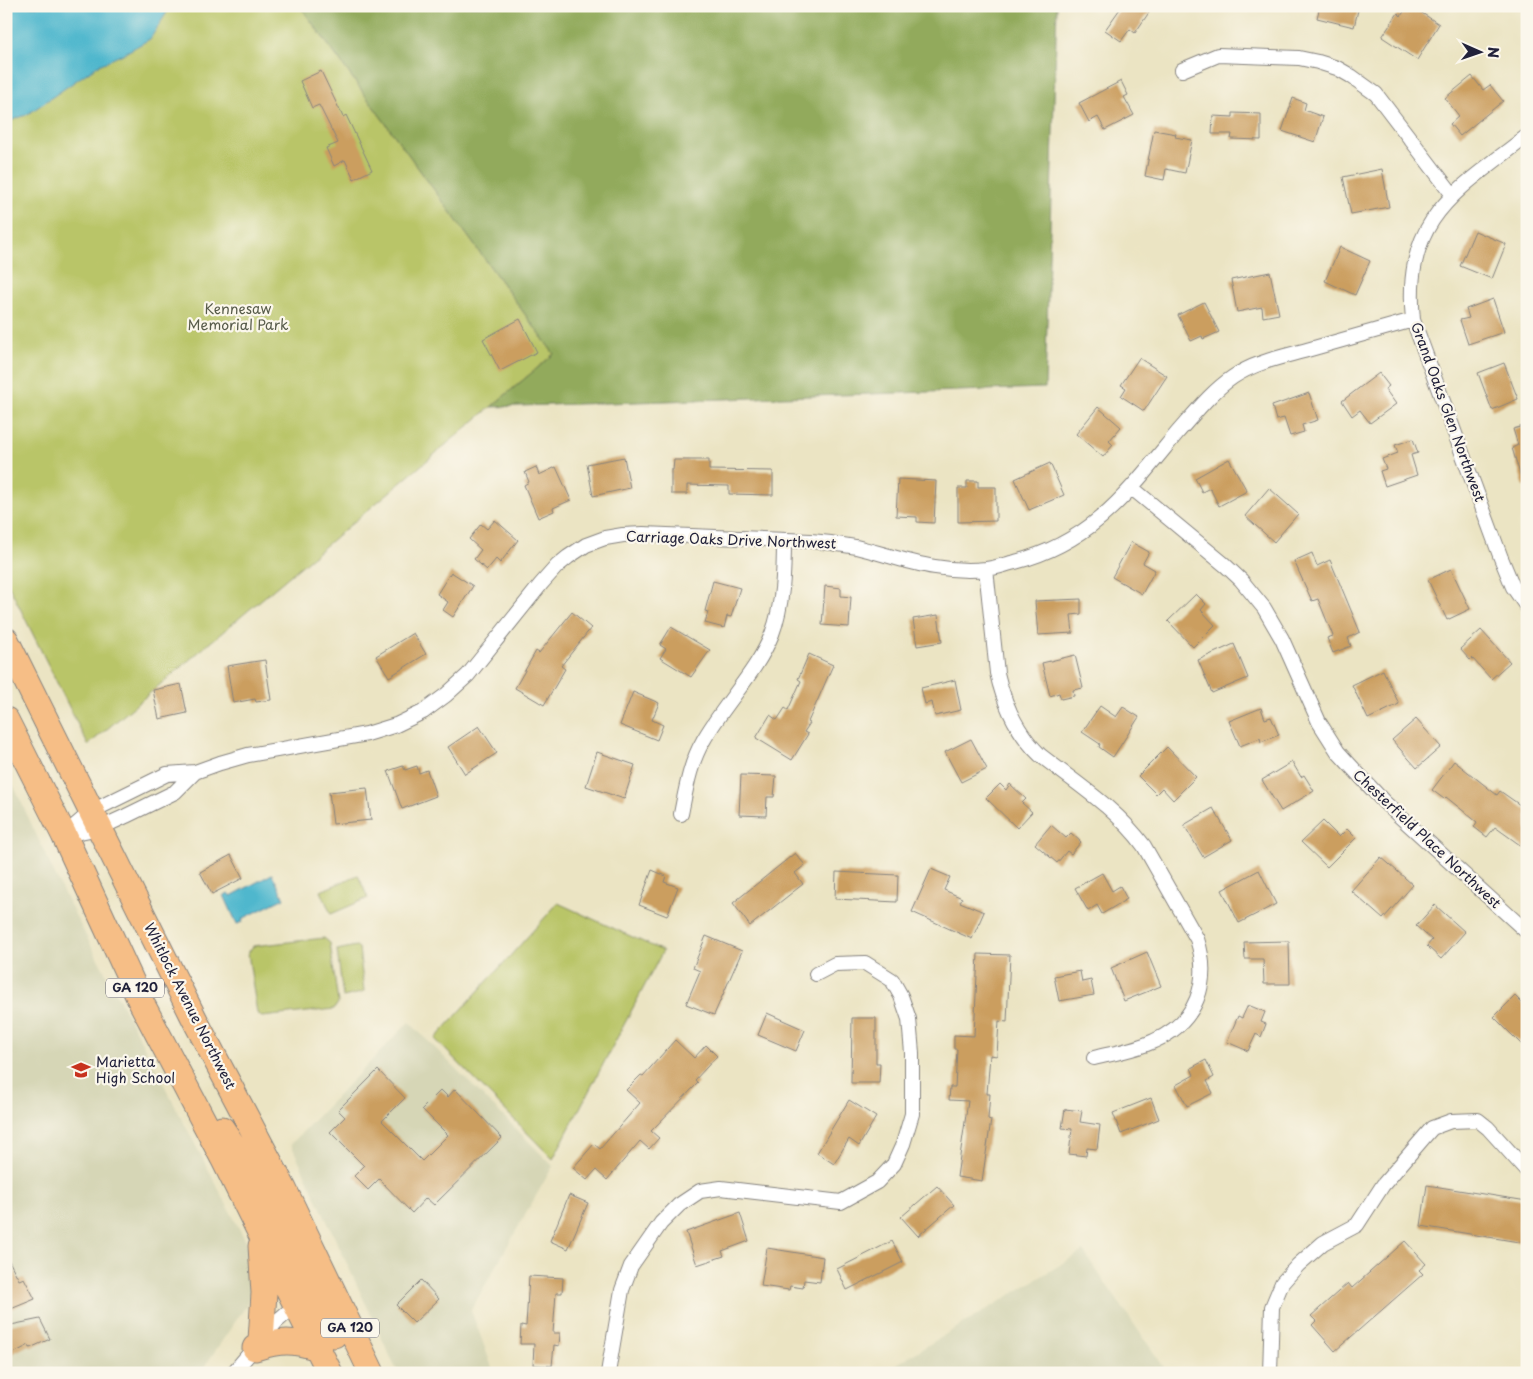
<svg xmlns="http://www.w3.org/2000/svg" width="1533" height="1379" viewBox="0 0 1533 1379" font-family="'Playpen Sans',sans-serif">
<rect width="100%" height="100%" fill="#fbf7ec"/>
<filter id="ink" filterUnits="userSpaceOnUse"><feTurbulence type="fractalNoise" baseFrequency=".02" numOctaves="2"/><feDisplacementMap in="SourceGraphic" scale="10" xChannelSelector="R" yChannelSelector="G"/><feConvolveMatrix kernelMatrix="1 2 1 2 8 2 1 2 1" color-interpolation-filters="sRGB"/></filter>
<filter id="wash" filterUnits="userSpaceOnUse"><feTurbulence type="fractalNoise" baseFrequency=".0096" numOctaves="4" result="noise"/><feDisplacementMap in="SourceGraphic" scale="20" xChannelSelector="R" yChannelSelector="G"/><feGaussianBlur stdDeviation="1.12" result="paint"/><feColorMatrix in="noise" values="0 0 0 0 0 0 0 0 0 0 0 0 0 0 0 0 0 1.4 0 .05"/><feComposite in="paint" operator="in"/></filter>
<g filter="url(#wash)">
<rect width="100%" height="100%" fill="#ebe4c3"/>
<path fill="#d6d6b6" d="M 6,769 L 60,886 L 252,1253 L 255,1273 L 246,1306 L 200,1373 L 6,1373 Z
M 409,1022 L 553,1166 L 471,1310 L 494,1373 L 398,1373 L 291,1144 Z
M 1083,1251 L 1168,1373 L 896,1373 L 892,1367 Z"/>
<path fill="#b9c567" stroke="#6e7451" d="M 6,6 L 300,6 L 554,354 L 88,745 L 6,580 Z
M 358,875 L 368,898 L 331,914 L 321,891 Z
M 558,903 L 663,951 L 553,1159 L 435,1039 Z
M 324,938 L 330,943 L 338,1003 L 334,1009 L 262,1017 L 257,1013 L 248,953 L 253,946 Z
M 356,946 L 359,948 L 364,991 L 361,993 L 343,997 L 337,950 Z"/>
<path fill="#92aa5c" stroke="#5a664c" d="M 300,6 L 1057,6 L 1045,388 L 491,407 L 554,354 Z"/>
<path fill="#4fb7cd" stroke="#386c84" d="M 6,6 L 171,6 L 150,39 L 125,53 L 97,66 L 28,114 L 6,123 Z
M 272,874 L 284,898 L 242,919 L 243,922 L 237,924 L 224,895 L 229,893 L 231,896 Z"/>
<g id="blocks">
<path fill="#cb9e5e" d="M 1122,6 L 1144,6 L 1150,11 L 1135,33 L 1130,29 L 1121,41 L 1105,30 Z
M 1320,6 L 1359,6 L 1354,27 L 1317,18 Z
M 1408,6 L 1411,6 L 1439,24 L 1417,60 L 1382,37 L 1398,13 L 1401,16 Z
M 321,71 L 343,117 L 346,115 L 372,170 L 354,179 L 345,160 L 334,166 L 326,148 L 338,143 L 319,105 L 312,108 L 300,81 Z
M 1472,76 L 1483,90 L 1490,85 L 1503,101 L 1460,136 L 1450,124 L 1459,116 L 1445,98 Z
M 1121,81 L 1128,95 L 1124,97 L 1134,115 L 1105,130 L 1098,117 L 1089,122 L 1079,103 Z
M 1293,98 L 1306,103 L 1304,110 L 1323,117 L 1315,142 L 1282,131 Z
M 1233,113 L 1261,114 L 1261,140 L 1231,139 L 1232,134 L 1212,134 L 1213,116 L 1233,117 Z
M 1154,130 L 1176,134 L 1175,137 L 1192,140 L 1185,173 L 1166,169 L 1164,180 L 1145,176 Z
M 1382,169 L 1389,207 L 1351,214 L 1343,177 Z
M 1475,231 L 1506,244 L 1492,279 L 1460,266 Z
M 1340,247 L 1370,261 L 1355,295 L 1325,281 Z
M 1270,272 L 1279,314 L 1263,317 L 1262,307 L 1237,312 L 1231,280 Z
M 1493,299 L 1504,332 L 1468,344 L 1460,320 L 1469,318 L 1466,309 Z
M 1204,302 L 1219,332 L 1203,339 L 1202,336 L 1191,341 L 1178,315 Z
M 520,319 L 537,352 L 500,371 L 483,339 Z
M 1139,358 L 1167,376 L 1144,411 L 1121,396 L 1126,388 L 1121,385 Z
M 1504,363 L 1518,399 L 1492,410 L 1478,373 Z
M 1379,373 L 1389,386 L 1385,389 L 1396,404 L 1370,423 L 1360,410 L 1352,416 L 1342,401 Z
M 1309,393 L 1318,420 L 1302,425 L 1304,432 L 1290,436 L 1284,418 L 1276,420 L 1272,406 Z
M 1098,407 L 1121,427 L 1109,441 L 1113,445 L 1103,457 L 1076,434 Z
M 1527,425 L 1527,486 L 1524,487 L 1512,448 L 1518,445 L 1513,429 Z
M 1413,439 L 1418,453 L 1411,455 L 1417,475 L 1385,486 L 1380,471 L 1386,469 L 1382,459 L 1398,453 L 1395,445 Z
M 624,457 L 630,488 L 593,496 L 587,464 Z
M 1229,459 L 1247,491 L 1219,506 L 1210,488 L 1202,492 L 1195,478 Z
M 674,460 L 709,460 L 709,470 L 773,471 L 773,495 L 729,494 L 729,486 L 687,485 L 687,494 L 671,494 L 671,470 L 673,470 Z
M 1050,463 L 1064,495 L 1029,510 L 1015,479 Z
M 536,467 L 539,475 L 556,467 L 571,500 L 553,508 L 554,511 L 538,518 L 524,485 L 529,482 L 525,472 Z
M 898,479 L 936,481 L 934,523 L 917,522 L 917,517 L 896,516 Z
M 967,481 L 978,481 L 978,487 L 996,487 L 996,521 L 958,522 L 958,488 L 967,488 Z
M 1269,488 L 1298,514 L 1274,542 L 1245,516 Z
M 495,520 L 518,540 L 500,563 L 496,559 L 487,570 L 474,559 L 481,550 L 469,539 L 481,524 L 487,529 Z
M 1131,542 L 1149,552 L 1143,563 L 1155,570 L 1142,594 L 1112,577 Z
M 1312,553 L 1317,566 L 1330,560 L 1360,632 L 1348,638 L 1351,646 L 1333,653 L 1327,638 L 1333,636 L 1318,599 L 1312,601 L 1294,561 Z
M 1451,569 L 1470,609 L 1447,620 L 1428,580 Z
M 451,572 L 473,586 L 453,617 L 443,610 L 448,602 L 437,594 Z
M 713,581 L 740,588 L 731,617 L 727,616 L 724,628 L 705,623 L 708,612 L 705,611 Z
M 825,586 L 841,588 L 841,596 L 851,597 L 849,627 L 822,625 Z
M 1196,594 L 1206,604 L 1201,610 L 1215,625 L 1193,647 L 1168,621 Z
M 1081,599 L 1081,614 L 1071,615 L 1073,633 L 1038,635 L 1035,601 Z
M 572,612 L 591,628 L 561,666 L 565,669 L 544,705 L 515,688 L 536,651 L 539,653 Z
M 938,615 L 942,642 L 917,646 L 913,619 Z
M 671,627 L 710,650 L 691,677 L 660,658 L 666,649 L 660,645 Z
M 1481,630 L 1510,662 L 1491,679 L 1472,658 L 1470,660 L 1460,649 Z
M 413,633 L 426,654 L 389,677 L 376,656 Z
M 1234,644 L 1248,678 L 1212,693 L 1198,660 Z
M 809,654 L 833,665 L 808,722 L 810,723 L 804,732 L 808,734 L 792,760 L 756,738 L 770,715 L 777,720 L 785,708 L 788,710 L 801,681 L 798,679 Z
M 1075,655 L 1083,688 L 1073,690 L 1074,696 L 1061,699 L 1059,693 L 1050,696 L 1042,663 Z
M 265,660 L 271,700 L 256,702 L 255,699 L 233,703 L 227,666 Z
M 1383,670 L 1399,704 L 1368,719 L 1352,685 Z
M 955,680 L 961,710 L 935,716 L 932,702 L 925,704 L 921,688 Z
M 181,684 L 187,713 L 159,719 L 153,690 Z
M 633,692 L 659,703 L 652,720 L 663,725 L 657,740 L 620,725 Z
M 1100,706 L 1116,717 L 1123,707 L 1139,717 L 1113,757 L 1099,747 L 1100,744 L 1082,732 Z
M 1261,708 L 1265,719 L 1271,717 L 1279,735 L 1261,742 L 1260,738 L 1240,746 L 1229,721 Z
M 1416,719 L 1441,747 L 1417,768 L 1392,740 Z
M 479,726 L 497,753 L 465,774 L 448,747 Z
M 971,739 L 987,769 L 961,782 L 945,752 Z
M 1167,747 L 1196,777 L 1173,800 L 1162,788 L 1156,794 L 1138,776 Z
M 597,752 L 635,765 L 624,799 L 586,786 Z
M 1454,761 L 1497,795 L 1500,791 L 1527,810 L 1527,850 L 1495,827 L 1487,837 L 1474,827 L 1477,822 L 1446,797 L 1444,799 L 1432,790 Z
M 1292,762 L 1301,777 L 1304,775 L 1314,791 L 1281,811 L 1262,780 Z
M 403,766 L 405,770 L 417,766 L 419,773 L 427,770 L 436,796 L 402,809 L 388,771 Z
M 741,775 L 776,776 L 774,797 L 767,797 L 766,816 L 739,815 Z
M 1000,784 L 1006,790 L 1010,784 L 1026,799 L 1022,803 L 1032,812 L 1017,828 L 986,798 Z
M 367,788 L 371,820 L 333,824 L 329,792 Z
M 1213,808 L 1232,840 L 1203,857 L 1184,825 Z
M 1323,821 L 1339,837 L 1347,829 L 1356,838 L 1327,867 L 1301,842 Z
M 1051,825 L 1066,838 L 1071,833 L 1081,842 L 1071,854 L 1067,851 L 1057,863 L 1035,844 Z
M 795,853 L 805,865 L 795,873 L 803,884 L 750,926 L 733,903 Z
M 231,855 L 243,878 L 212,894 L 200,872 Z
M 1381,857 L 1413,885 L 1383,919 L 1351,891 Z
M 931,869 L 950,877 L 944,890 L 962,898 L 960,902 L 984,912 L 972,939 L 912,912 Z
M 652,870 L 666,876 L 664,882 L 678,887 L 667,916 L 639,905 Z
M 1259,870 L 1276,904 L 1239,923 L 1222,890 Z
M 836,872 L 898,875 L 897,902 L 835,899 Z
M 1102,873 L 1112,891 L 1120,886 L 1127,899 L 1102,914 L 1097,905 L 1088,911 L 1075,888 Z
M 1435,905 L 1465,932 L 1441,959 L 1427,946 L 1432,940 L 1416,926 Z
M 706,936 L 742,951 L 714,1015 L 686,1004 L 700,971 L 693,968 Z
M 1289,941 L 1290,984 L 1264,984 L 1263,959 L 1245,959 L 1244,942 Z
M 1147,952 L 1161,986 L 1124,1001 L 1111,968 Z
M 978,954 L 1010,955 L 1007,1022 L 999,1021 L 997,1056 L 990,1055 L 987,1094 L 990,1094 L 988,1119 L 991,1120 L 982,1181 L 957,1177 L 968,1101 L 949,1100 L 950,1087 L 955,1087 L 957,1049 L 954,1049 L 954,1035 L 974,1036 Z
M 1080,971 L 1082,982 L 1091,980 L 1094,995 L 1059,1001 L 1054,976 Z
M 1515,996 L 1527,1008 L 1527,1050 L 1494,1017 Z
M 1248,1005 L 1265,1012 L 1261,1022 L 1266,1024 L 1261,1037 L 1256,1034 L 1248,1051 L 1227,1042 L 1238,1016 L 1242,1018 Z
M 767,1013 L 805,1030 L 796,1051 L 758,1035 Z
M 852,1018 L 876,1018 L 876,1063 L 880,1063 L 879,1083 L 851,1083 Z
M 675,1040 L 694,1058 L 706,1045 L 717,1056 L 695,1080 L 698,1083 L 651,1131 L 659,1138 L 649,1149 L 640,1141 L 607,1180 L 596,1170 L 587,1180 L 573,1168 L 594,1144 L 600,1149 L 640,1103 L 626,1090 L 641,1075 L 643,1076 Z
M 1206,1060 L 1214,1077 L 1207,1081 L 1213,1093 L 1187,1106 L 1176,1085 L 1194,1075 L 1191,1068 Z
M 378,1070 L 405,1098 L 382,1121 L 422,1161 L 448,1135 L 422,1109 L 441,1090 L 448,1097 L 455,1089 L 502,1138 L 434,1205 L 426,1198 L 412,1213 L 379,1179 L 368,1190 L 354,1176 L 364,1166 L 330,1132 L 345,1117 L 338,1110 Z
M 1151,1098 L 1159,1119 L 1121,1134 L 1113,1113 Z
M 849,1100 L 876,1117 L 859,1146 L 849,1139 L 834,1164 L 817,1153 Z
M 1065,1109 L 1082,1111 L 1080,1122 L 1100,1125 L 1097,1149 L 1087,1148 L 1086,1156 L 1069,1154 L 1072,1129 L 1062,1128 Z
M 1427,1185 L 1527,1201 L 1525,1243 L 1421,1226 Z
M 937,1186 L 954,1205 L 918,1236 L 901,1217 Z
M 569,1195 L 588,1203 L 568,1249 L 550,1241 Z
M 740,1213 L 749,1241 L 722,1251 L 724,1256 L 697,1265 L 686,1232 Z
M 892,1241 L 903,1262 L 847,1290 L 837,1269 Z
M 1405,1241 L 1426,1264 L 1419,1270 L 1423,1274 L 1335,1351 L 1312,1325 L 1316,1321 L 1311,1316 L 1348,1283 L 1352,1288 Z
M 767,1248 L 823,1257 L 820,1282 L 804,1280 L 803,1288 L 790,1286 L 789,1290 L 761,1286 Z
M 6,1255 L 19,1280 L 24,1278 L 35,1299 L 6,1311 Z
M 529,1276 L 563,1278 L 562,1293 L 556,1293 L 553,1333 L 560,1333 L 559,1346 L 554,1345 L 552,1366 L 533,1365 L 534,1344 L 520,1344 L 521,1325 L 526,1326 Z
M 421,1280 L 439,1299 L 414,1323 L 396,1305 Z
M 40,1319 L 50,1339 L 30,1348 L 29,1345 L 6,1357 L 6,1326 Z"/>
</g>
</g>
<g filter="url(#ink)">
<use href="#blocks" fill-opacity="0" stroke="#86837f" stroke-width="1"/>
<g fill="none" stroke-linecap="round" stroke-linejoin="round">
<g stroke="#86837f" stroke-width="16">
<path id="street" d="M 1182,70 L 1218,55 L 1299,58 L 1318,62 L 1337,68 L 1351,76 L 1376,94 L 1453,195
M 1527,136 C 1456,192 1403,217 1413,320 L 1501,558 L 1513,587 L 1527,607
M 1132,488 L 1225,565 L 1241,580 L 1264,608 L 1282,639 L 1319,722 L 1338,752 L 1384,802 L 1527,932
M 986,569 L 997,673 C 1004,704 1016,732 1040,755 C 1076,783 1117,809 1144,846 L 1197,939 C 1211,982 1197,1022 1154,1041 C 1135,1050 1114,1053 1094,1058
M 681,814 C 686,789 690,763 703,741 C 723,705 757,672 772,634 C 783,605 784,571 784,540
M 64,835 L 92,811 L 167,774 L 195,772 L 220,763 L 248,755 L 367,734 L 396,725 L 423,712 L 446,695 L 468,675 L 541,584 L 557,566 L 568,557 L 586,545 L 605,538 L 623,535 L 643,534 L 811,541 C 826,542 841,544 856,547 C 901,558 937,574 986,569 C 996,568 1006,564 1015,562 C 1093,542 1129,491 1177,433 C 1195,413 1211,392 1233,377 C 1255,362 1282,357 1307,350 C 1342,340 1378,330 1413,320
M 65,835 L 100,828 L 126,816 L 175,792 L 195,772
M 233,1373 L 276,1322 L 299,1302
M 608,1373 L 622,1290 L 631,1266 L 661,1223 L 679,1205 L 700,1191 L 721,1188 L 841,1202 L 877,1182 L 894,1164 L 903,1144 L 912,1114 L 912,1053 L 909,1019 L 901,996 L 892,980 L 865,963 L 835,964 L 816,974
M 1270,1373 L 1272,1307 L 1282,1283 L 1298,1265 L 1323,1243 L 1357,1225 L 1383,1185 L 1432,1128 L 1451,1121 L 1478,1120 L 1488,1128 L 1527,1171"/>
</g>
<g stroke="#86837f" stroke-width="27">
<path id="highway" d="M 6,640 L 198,1026 L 284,1189 L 372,1373
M 6,720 L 64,835 L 141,1002 L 224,1160 L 330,1373
M 222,1129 L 257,1181 L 334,1335
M 261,1246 L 264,1293 L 261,1340
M 255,1348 C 281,1340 293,1340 318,1348"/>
</g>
<use href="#street" stroke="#fff" stroke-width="14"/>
<use href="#highway" stroke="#f6be86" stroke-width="25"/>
</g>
</g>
<defs>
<g id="school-bare" transform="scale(1.5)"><path d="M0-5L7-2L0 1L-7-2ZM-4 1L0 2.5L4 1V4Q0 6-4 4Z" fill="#c8321e" stroke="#fbf7ec" stroke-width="2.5" paint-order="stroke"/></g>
</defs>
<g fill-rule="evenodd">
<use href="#school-bare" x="81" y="1070"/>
</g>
<g text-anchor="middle" stroke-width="4.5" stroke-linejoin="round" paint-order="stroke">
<g fill="#fbf7ec" stroke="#636270" stroke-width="1">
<rect x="106" y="978.5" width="58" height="19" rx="4"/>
<rect x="321" y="1318.5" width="58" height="19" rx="4"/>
</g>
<g font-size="12" font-weight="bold" fill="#22223b">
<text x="135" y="992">GA 120</text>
<text x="350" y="1332">GA 120</text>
</g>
<g font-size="14" fill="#575b4a" stroke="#fbf7ec">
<text x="238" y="314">Kennesaw<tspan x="238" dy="16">Memorial Park</tspan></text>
</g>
<g font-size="14" fill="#22223b" stroke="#fbf7ec">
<text transform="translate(1448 412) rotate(70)" y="5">Grand Oaks Glen Northwest</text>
<text transform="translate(731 540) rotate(2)" y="5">Carriage Oaks Drive Northwest</text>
<text transform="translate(1427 839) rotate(43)" y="5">Chesterfield Place Northwest</text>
<text transform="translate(190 1006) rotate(63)" y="5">Whitlock Avenue Northwest</text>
</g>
<g font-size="14" fill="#22223b" stroke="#fbf7ec" text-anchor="start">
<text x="96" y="1067">Marietta<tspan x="96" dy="16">High School</tspan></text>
</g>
</g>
<rect width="1533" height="1379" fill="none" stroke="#fbf7ec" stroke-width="25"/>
<g transform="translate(1480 52) rotate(92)" stroke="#fbf7ec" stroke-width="4" paint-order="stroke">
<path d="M0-4L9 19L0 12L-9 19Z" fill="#22223b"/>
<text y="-8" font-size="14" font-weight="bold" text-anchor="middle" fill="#22223b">N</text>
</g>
</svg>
